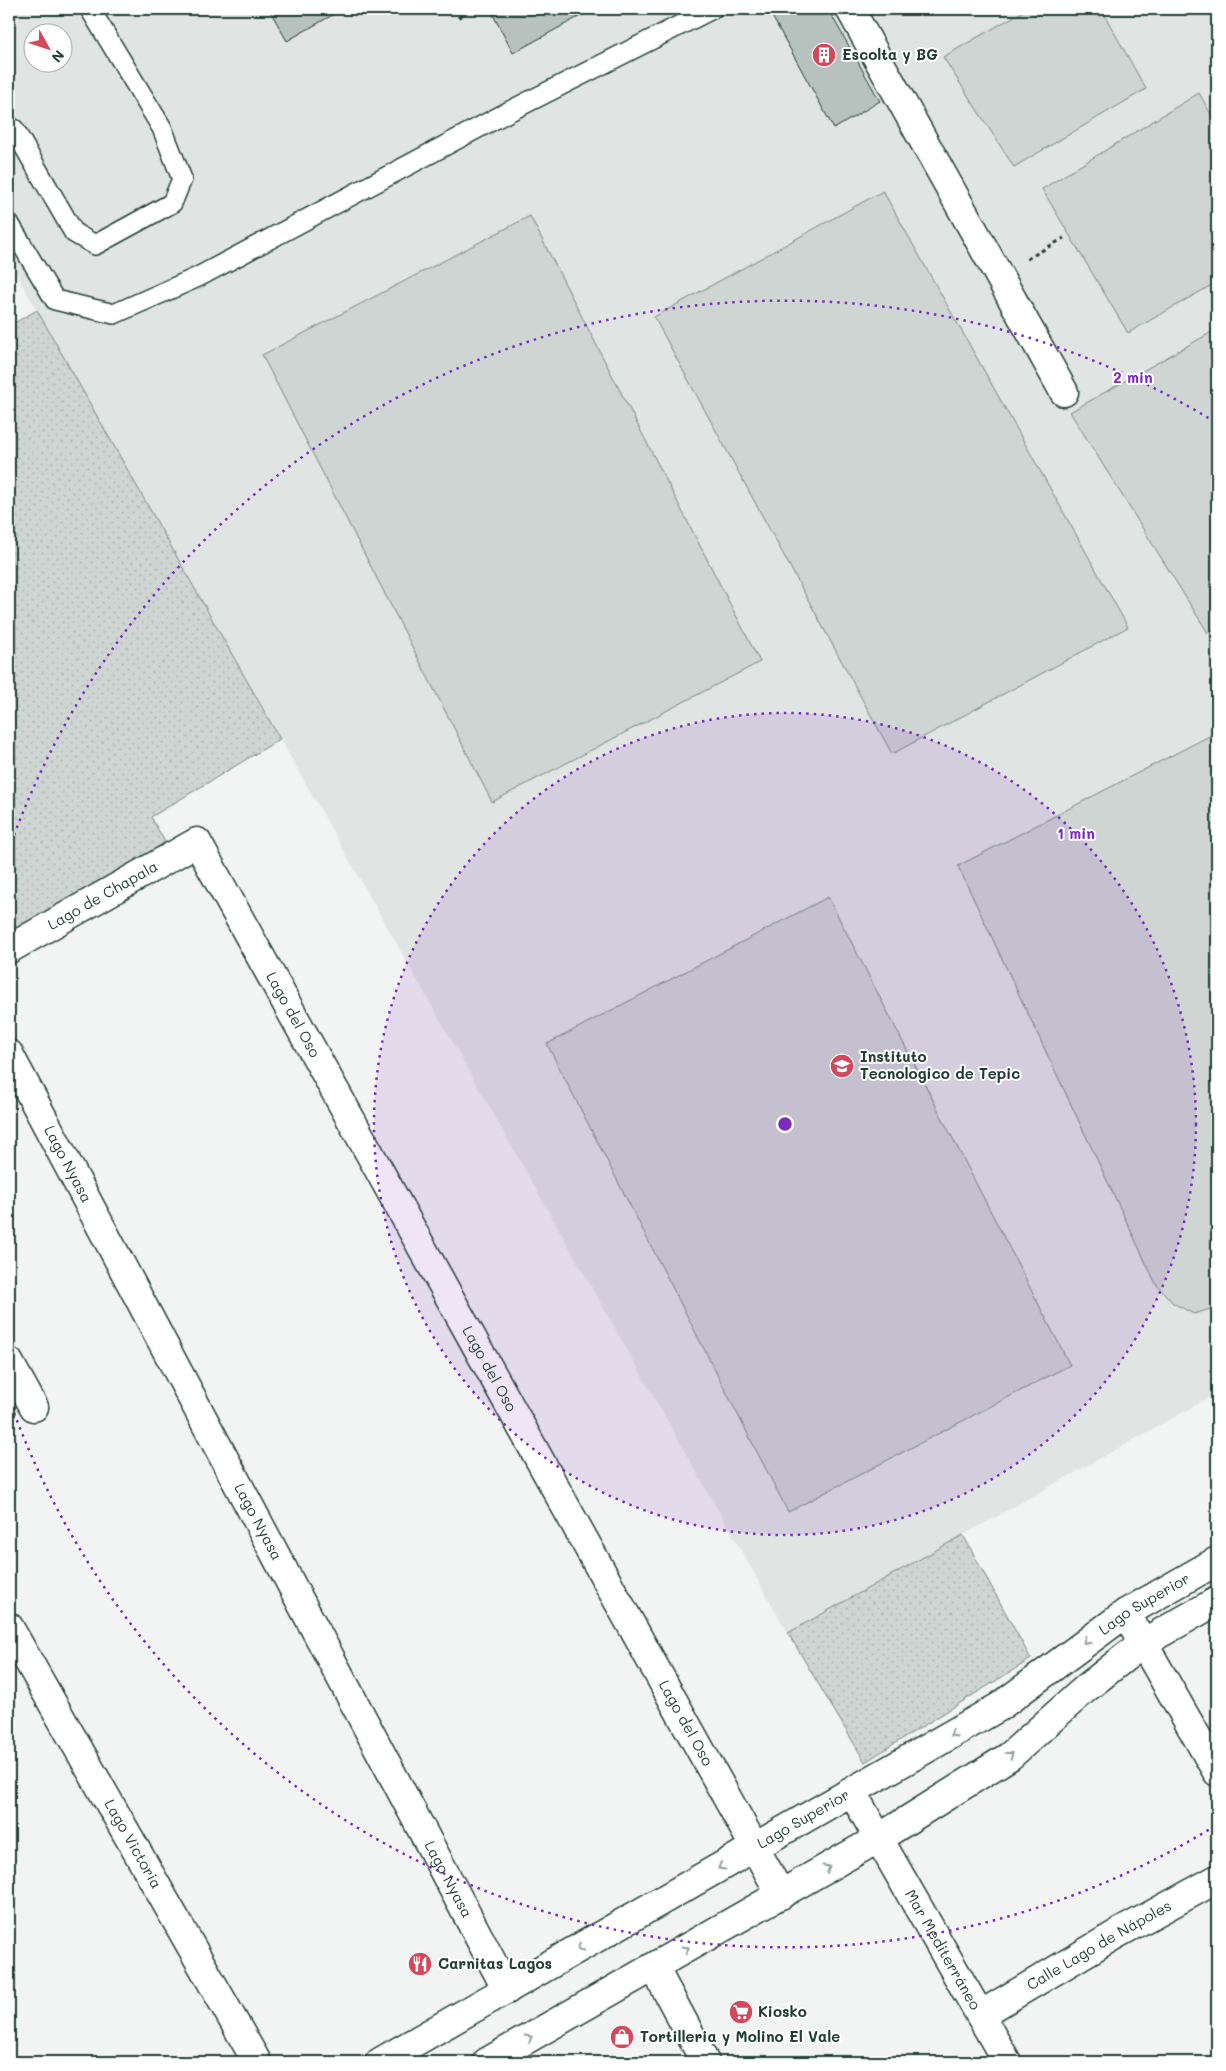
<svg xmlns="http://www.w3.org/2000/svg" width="1226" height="2071" viewBox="0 0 1226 2071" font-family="Mali,sans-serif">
<defs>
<pattern id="grass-dots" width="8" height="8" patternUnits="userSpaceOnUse" patternTransform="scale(1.25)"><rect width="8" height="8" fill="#ced5d3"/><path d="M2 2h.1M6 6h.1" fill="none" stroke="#b0b8b6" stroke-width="1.8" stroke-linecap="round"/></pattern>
</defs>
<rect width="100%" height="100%" fill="#f2f3f3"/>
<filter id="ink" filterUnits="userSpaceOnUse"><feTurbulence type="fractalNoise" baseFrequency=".02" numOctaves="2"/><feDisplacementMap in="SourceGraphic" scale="10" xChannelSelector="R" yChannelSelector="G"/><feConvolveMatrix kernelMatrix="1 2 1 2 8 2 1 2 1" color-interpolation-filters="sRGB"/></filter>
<g filter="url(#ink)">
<path fill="#e0e4e3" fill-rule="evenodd" d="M 9,9 L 1217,9 L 1217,1393 L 788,1633 L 9,261 ZM 32,32 L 62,32 L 62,62 L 32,62 Z"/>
<path fill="url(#grass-dots)" stroke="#768984" d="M 37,310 L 280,739 L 151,817 L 169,849 L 9,940 L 9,326 Z
M 963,1535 L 1031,1659 L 865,1762 L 788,1633 Z"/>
<path fill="#ced5d3" stroke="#768984" d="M 1027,9 L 1101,9 L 1146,89 L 1014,167 L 943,57 Z
M 1199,93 L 1217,125 L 1217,282 L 1128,333 L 1042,189 Z
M 883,191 L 1128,627 L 892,754 L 654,317 Z
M 530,216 L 760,662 L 492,802 L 262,355 Z
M 1217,329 L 1217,628 L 1208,633 L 1070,412 Z
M 1217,732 L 1217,1307 L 1194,1314 L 1173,1303 L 1156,1284 L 958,866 Z
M 828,897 L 1070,1365 L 788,1512 L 547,1044 Z"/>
<path fill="#b7c1bd" stroke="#1f3d34" d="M 269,9 L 343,9 L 287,41 Z
M 490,9 L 593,9 L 513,53 Z
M 768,9 L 828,9 L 880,101 L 834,129 Z"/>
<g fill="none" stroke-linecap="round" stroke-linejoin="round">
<g stroke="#1f3d34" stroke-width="22">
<path id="lane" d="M 9,131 L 14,129 L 74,233 L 95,245 L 172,203 L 182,179 L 162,128 L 90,9
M 9,223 L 55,300 L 114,314 L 198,277 L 508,112 L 712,9"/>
</g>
<g stroke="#1f3d34" stroke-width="31">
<g id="street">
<path d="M 850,9 L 1064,392"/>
<path id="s1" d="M 9,949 L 197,842 L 781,1895"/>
<path id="s2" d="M 9,1054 L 507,1990"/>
<path d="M 9,1362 L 34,1407"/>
<path d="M 1126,1613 L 1217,1772"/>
<path id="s3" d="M 9,1627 L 257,2062"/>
<path id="s4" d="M 852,1792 L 1007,2062"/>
<path d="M 654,1967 L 705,2062"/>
<path id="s5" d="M 980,2015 L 1115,1935 L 1217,1879"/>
</g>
</g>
<g stroke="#1f3d34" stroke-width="31">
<g id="secondary">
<path id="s6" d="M 380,2062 L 999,1707 L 1126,1613 L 1217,1561"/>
<path d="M 487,2062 L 879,1838 L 1010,1756 L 1085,1689 L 1143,1643 L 1217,1601"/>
</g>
</g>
<path stroke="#1f3d34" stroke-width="3" stroke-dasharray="4 4" stroke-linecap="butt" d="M 454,9 L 459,17 L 471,9
M 1027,259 L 1064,238"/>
<use href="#lane" stroke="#fff" stroke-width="19"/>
<use href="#street" stroke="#fff" stroke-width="28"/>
<use href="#secondary" stroke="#fff" stroke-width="28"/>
</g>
<defs><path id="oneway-chevron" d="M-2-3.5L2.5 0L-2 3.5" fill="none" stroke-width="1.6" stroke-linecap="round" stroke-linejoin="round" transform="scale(1.25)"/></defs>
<g stroke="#8f9e9a">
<use href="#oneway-chevron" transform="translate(1086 1641) rotate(144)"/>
<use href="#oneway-chevron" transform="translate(953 1734) rotate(150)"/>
<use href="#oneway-chevron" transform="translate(1010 1755) rotate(-37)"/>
<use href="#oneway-chevron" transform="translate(721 1867) rotate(150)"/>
<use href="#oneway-chevron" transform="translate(827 1868) rotate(-30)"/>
<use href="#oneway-chevron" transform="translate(580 1948) rotate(150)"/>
<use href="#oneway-chevron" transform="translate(686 1949) rotate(-30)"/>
<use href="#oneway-chevron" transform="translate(529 2038) rotate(-30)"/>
</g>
</g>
<circle cx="785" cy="1124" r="411" fill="#7b2cbf" fill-opacity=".12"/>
<g fill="none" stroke="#7b2cbf" stroke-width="2.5" stroke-dasharray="2.5 5">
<circle cx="785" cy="1124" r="411"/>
<path d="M1215 1826A823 823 0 0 1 9 1399M9 849A823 823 0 0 1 1215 422"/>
</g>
<defs>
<g id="building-disc" transform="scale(1.25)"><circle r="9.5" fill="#d1495b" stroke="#fff"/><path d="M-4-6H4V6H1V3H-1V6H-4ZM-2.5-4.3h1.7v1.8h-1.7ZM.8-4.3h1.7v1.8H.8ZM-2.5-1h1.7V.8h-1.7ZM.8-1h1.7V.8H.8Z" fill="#fff"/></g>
<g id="university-disc" transform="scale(1.25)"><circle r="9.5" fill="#d1495b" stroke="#fff"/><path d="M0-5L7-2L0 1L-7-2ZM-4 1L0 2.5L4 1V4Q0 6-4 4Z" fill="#fff"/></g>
<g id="restaurant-disc" transform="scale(1.25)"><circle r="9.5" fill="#d1495b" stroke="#fff"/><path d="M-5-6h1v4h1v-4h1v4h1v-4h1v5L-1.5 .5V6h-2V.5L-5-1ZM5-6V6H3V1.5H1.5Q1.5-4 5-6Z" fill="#fff"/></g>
<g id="supermarket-disc" transform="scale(1.25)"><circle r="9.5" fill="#d1495b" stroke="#fff"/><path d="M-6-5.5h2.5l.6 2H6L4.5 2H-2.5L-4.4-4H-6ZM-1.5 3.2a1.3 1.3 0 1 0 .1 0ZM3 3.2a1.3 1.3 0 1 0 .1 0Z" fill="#fff"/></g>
<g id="shop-disc" transform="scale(1.25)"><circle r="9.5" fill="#d1495b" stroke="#fff"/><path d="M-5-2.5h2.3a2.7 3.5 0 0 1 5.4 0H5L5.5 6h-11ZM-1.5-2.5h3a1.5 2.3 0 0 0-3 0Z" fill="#fff"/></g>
</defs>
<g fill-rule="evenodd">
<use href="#building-disc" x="824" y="55"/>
<use href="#university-disc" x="842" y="1066"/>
<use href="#restaurant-disc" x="420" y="1964"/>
<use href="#supermarket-disc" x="741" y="2012"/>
<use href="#shop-disc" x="622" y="2037"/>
</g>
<g text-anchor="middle" stroke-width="4" stroke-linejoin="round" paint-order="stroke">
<g font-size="15" font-weight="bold" fill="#1f3d34" stroke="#fff" text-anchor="start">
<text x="842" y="60">Escolta y BG</text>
<text x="860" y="1062">Instituto<tspan x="860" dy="17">Tecnologico de Tepic</tspan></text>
<text x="438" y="1969">Carnitas Lagos</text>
<text x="758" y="2017">Kiosko</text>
<text x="640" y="2042">Tortilleria y Molino El Vale</text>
</g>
<g font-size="15" fill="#1f3d34" stroke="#fff">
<text dy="5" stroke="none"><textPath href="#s1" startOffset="108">Lago de Chapala</textPath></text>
<text dy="5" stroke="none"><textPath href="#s1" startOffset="414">Lago del Oso</textPath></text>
<text dy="5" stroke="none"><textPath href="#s2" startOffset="125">Lago Nyasa</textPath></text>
<text dy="5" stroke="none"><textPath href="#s1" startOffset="819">Lago del Oso</textPath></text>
<text dy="5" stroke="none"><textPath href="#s2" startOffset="530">Lago Nyasa</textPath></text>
<text dy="5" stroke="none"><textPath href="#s6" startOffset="892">Lago Superior</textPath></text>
<text dy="5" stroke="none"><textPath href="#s1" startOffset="1224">Lago del Oso</textPath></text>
<text dy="5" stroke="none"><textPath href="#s6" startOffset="488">Lago Superior</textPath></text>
<text dy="5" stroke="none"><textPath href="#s3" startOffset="250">Lago Victoria</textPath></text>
<text dy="5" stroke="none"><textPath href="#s2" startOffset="935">Lago Nyasa</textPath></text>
<text dy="5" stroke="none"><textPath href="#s5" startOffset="138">Calle Lago de Nápoles</textPath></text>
<text dy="5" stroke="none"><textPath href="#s4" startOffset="182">Mar Mediterráneo</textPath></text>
</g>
</g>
<circle cx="785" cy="1124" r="8" fill="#7b2cbf" stroke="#fff" stroke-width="2.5"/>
<g font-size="15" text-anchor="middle" font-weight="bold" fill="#7b2cbf" stroke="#fff" stroke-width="4" stroke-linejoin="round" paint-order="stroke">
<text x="1133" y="383">2 min</text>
<text x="1076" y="839">1 min</text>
</g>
<rect width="1226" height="2071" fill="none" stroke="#fff" stroke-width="30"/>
<rect x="15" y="15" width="1196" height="2041" fill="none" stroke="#1f3d34" stroke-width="2" filter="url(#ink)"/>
<g transform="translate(48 48) rotate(130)"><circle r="24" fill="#ffffff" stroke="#a5b1ae"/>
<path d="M0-4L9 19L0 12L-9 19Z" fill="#d1495b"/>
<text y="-8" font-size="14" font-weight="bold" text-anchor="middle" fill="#1f3d34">N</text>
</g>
</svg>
